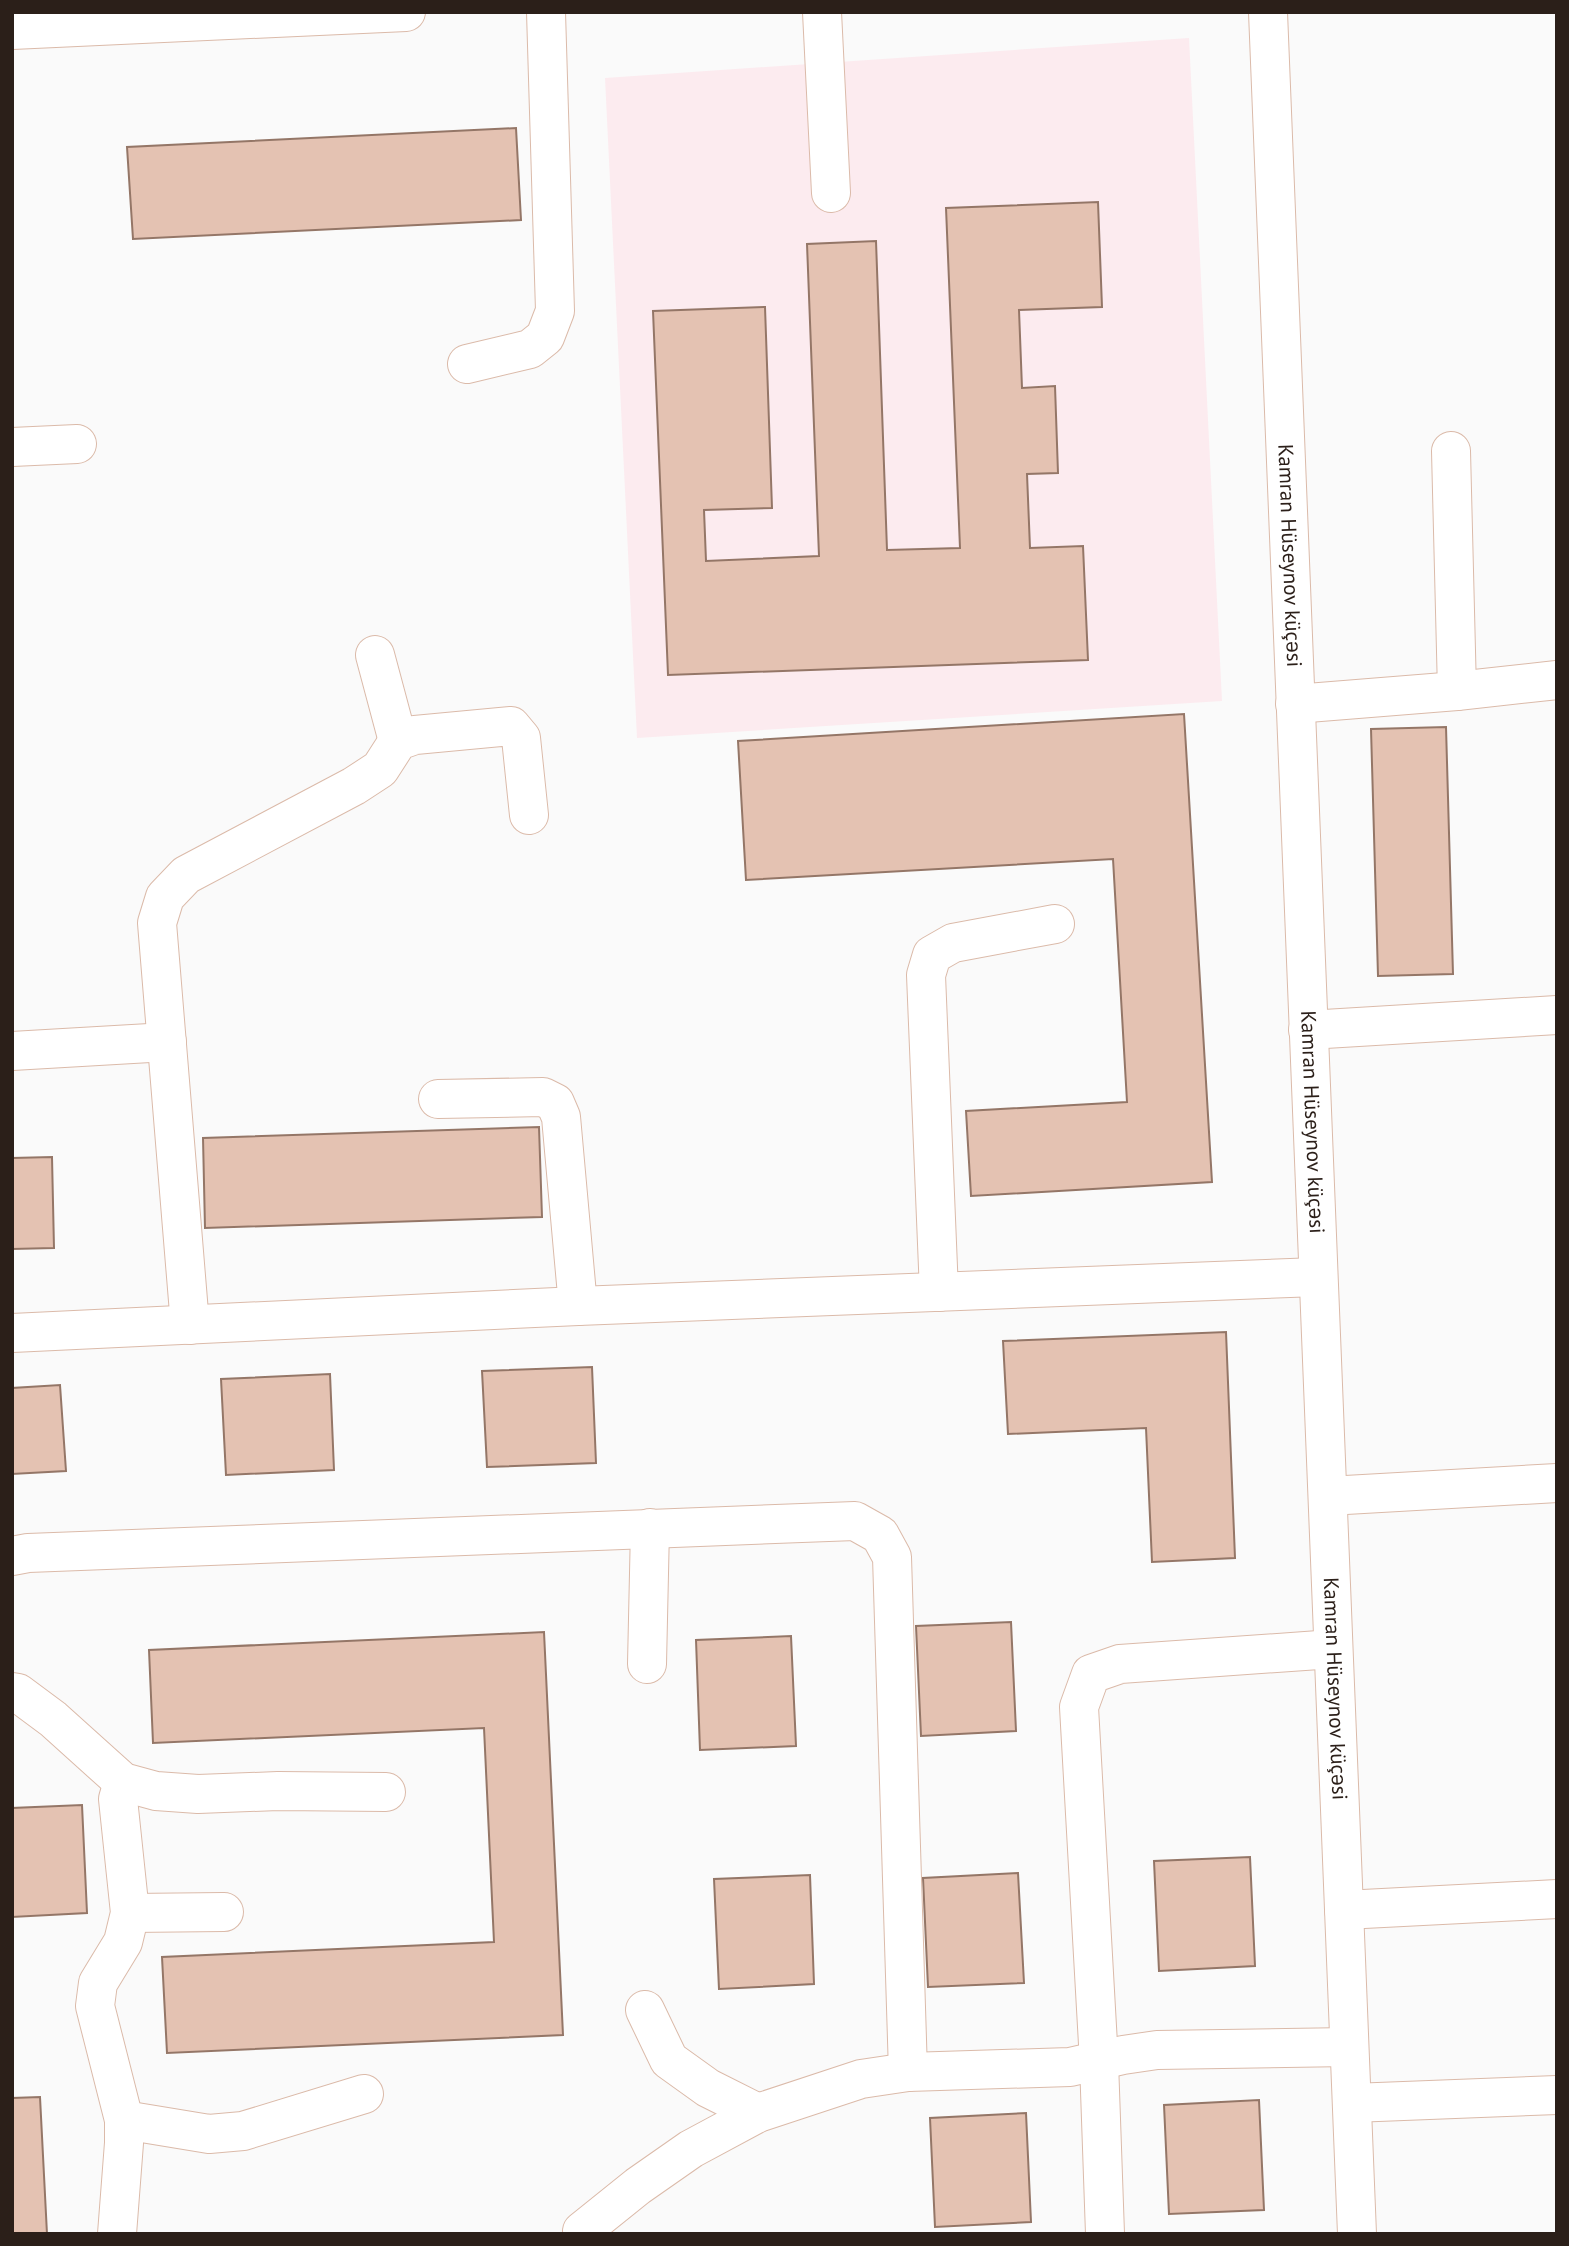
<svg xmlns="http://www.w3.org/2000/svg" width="1569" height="2246" viewBox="0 0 1569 2246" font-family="'PT Sans',sans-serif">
<rect width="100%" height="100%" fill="#fafafa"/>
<path fill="#fcebef" d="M 1189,38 L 1222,701 L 637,738 L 605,78 Z"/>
<path fill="#e4c2b2" stroke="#947667" stroke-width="2" d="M 516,128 L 521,220 L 133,239 L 127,147 Z
M 1098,202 L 1102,307 L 1019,310 L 1022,388 L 1055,386 L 1058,473 L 1027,474 L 1030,548 L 1083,546 L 1088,660 L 668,675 L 653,311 L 765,307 L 772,508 L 704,510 L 706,561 L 819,556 L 807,244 L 876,241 L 887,550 L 960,548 L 946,208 Z
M 1184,714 L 1212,1182 L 971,1196 L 966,1111 L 1127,1102 L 1113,859 L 746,880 L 738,741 Z
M 1446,727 L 1453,974 L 1378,976 L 1371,729 Z
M 539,1127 L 542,1217 L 205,1228 L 203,1138 Z
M 52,1157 L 54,1248 L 12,1249 L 12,1158 Z
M 1226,1332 L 1235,1558 L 1152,1562 L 1146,1428 L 1008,1434 L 1003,1341 Z
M 592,1367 L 596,1463 L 487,1467 L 482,1371 Z
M 330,1374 L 334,1470 L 226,1475 L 221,1379 Z
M 60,1385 L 66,1471 L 12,1474 L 12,1388 Z
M 1011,1622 L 1016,1731 L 921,1736 L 916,1626 Z
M 544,1632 L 563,2035 L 167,2053 L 162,1957 L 494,1942 L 484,1728 L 153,1743 L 149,1650 Z
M 791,1636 L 796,1746 L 700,1750 L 696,1640 Z
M 82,1805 L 87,1913 L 12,1917 L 12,1808 Z
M 1250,1857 L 1255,1966 L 1159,1971 L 1154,1861 Z
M 1018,1873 L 1024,1983 L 928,1987 L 923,1878 Z
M 810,1875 L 814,1984 L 719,1989 L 714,1879 Z
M 40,2097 L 47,2234 L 12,2234 L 12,2098 Z
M 1259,2100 L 1264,2210 L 1169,2214 L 1164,2105 Z
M 1026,2113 L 1031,2222 L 935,2227 L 930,2118 Z"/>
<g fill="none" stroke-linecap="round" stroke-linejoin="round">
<g stroke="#dbbaa9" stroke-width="40">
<g id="minor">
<path d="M 822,12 L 831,193"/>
<path id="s1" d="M 1268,12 L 1357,2234"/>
<path d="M 12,30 L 406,12"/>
<path d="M 467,364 L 530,349 L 545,337 L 555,311 L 546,12"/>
<path d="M 12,447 L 77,444"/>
<path d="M 1451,451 L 1457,691"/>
<path d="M 375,655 L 398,741"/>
<path d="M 1295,704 L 1457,691 L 1557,680"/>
<path d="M 1308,1030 L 1557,1015"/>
<path d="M 12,1051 L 167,1042"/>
<path d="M 438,1099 L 543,1097 L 555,1103 L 561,1117 L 578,1306"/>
<path d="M 939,1292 L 926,975 L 932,955 L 953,943 L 1055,924"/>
<path d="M 190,1325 L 157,923 L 165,897 L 186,875 L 354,786 L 380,769 L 398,741 L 415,735 L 511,726 L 521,738 L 529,815"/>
<path d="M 12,1333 L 578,1306 L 1317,1277"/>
<path d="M 1328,1496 L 1557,1483"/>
<path d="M 12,1556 L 28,1553 L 855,1521 L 880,1535 L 892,1557 L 908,2072"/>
<path d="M 647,1664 L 650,1528"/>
<path d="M 12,1692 L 18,1693 L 53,1719 L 123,1782 L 156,1791 L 198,1794 L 278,1791 L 386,1792"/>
<path d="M 1344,1910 L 1557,1899"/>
<path d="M 130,1913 L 224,1912"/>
<path d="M 645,2010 L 669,2060 L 708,2088 L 758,2113"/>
<path d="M 1352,2103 L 1557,2095"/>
<path d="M 124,2120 L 209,2134 L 243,2131 L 364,2094"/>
<path d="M 582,2231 L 638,2186 L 691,2149 L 758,2113 L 861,2079 L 908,2072 L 1070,2067 L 1123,2055 L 1157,2050 L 1349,2047"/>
<path d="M 117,2234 L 124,2143 L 124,2120 L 95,2006 L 98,1983 L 123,1942 L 130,1913 L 118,1799 L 123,1782"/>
<path d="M 1105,2234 L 1099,2062 L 1079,1707 L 1091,1674 L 1120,1664 L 1333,1649"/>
</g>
</g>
<use href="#minor" stroke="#fff" stroke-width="38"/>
</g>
<g text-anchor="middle" stroke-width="6" stroke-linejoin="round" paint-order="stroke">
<g font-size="21" fill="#2b1f19" stroke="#fff">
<text dy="7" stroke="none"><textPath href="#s1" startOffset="544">Kamran Hüseynov küçəsi</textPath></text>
<text dy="7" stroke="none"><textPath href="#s1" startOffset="1111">Kamran Hüseynov küçəsi</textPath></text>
<text dy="7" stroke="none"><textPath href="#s1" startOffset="1678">Kamran Hüseynov küçəsi</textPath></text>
</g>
</g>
<rect width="1569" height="2246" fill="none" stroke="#2b1f19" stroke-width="28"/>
</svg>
